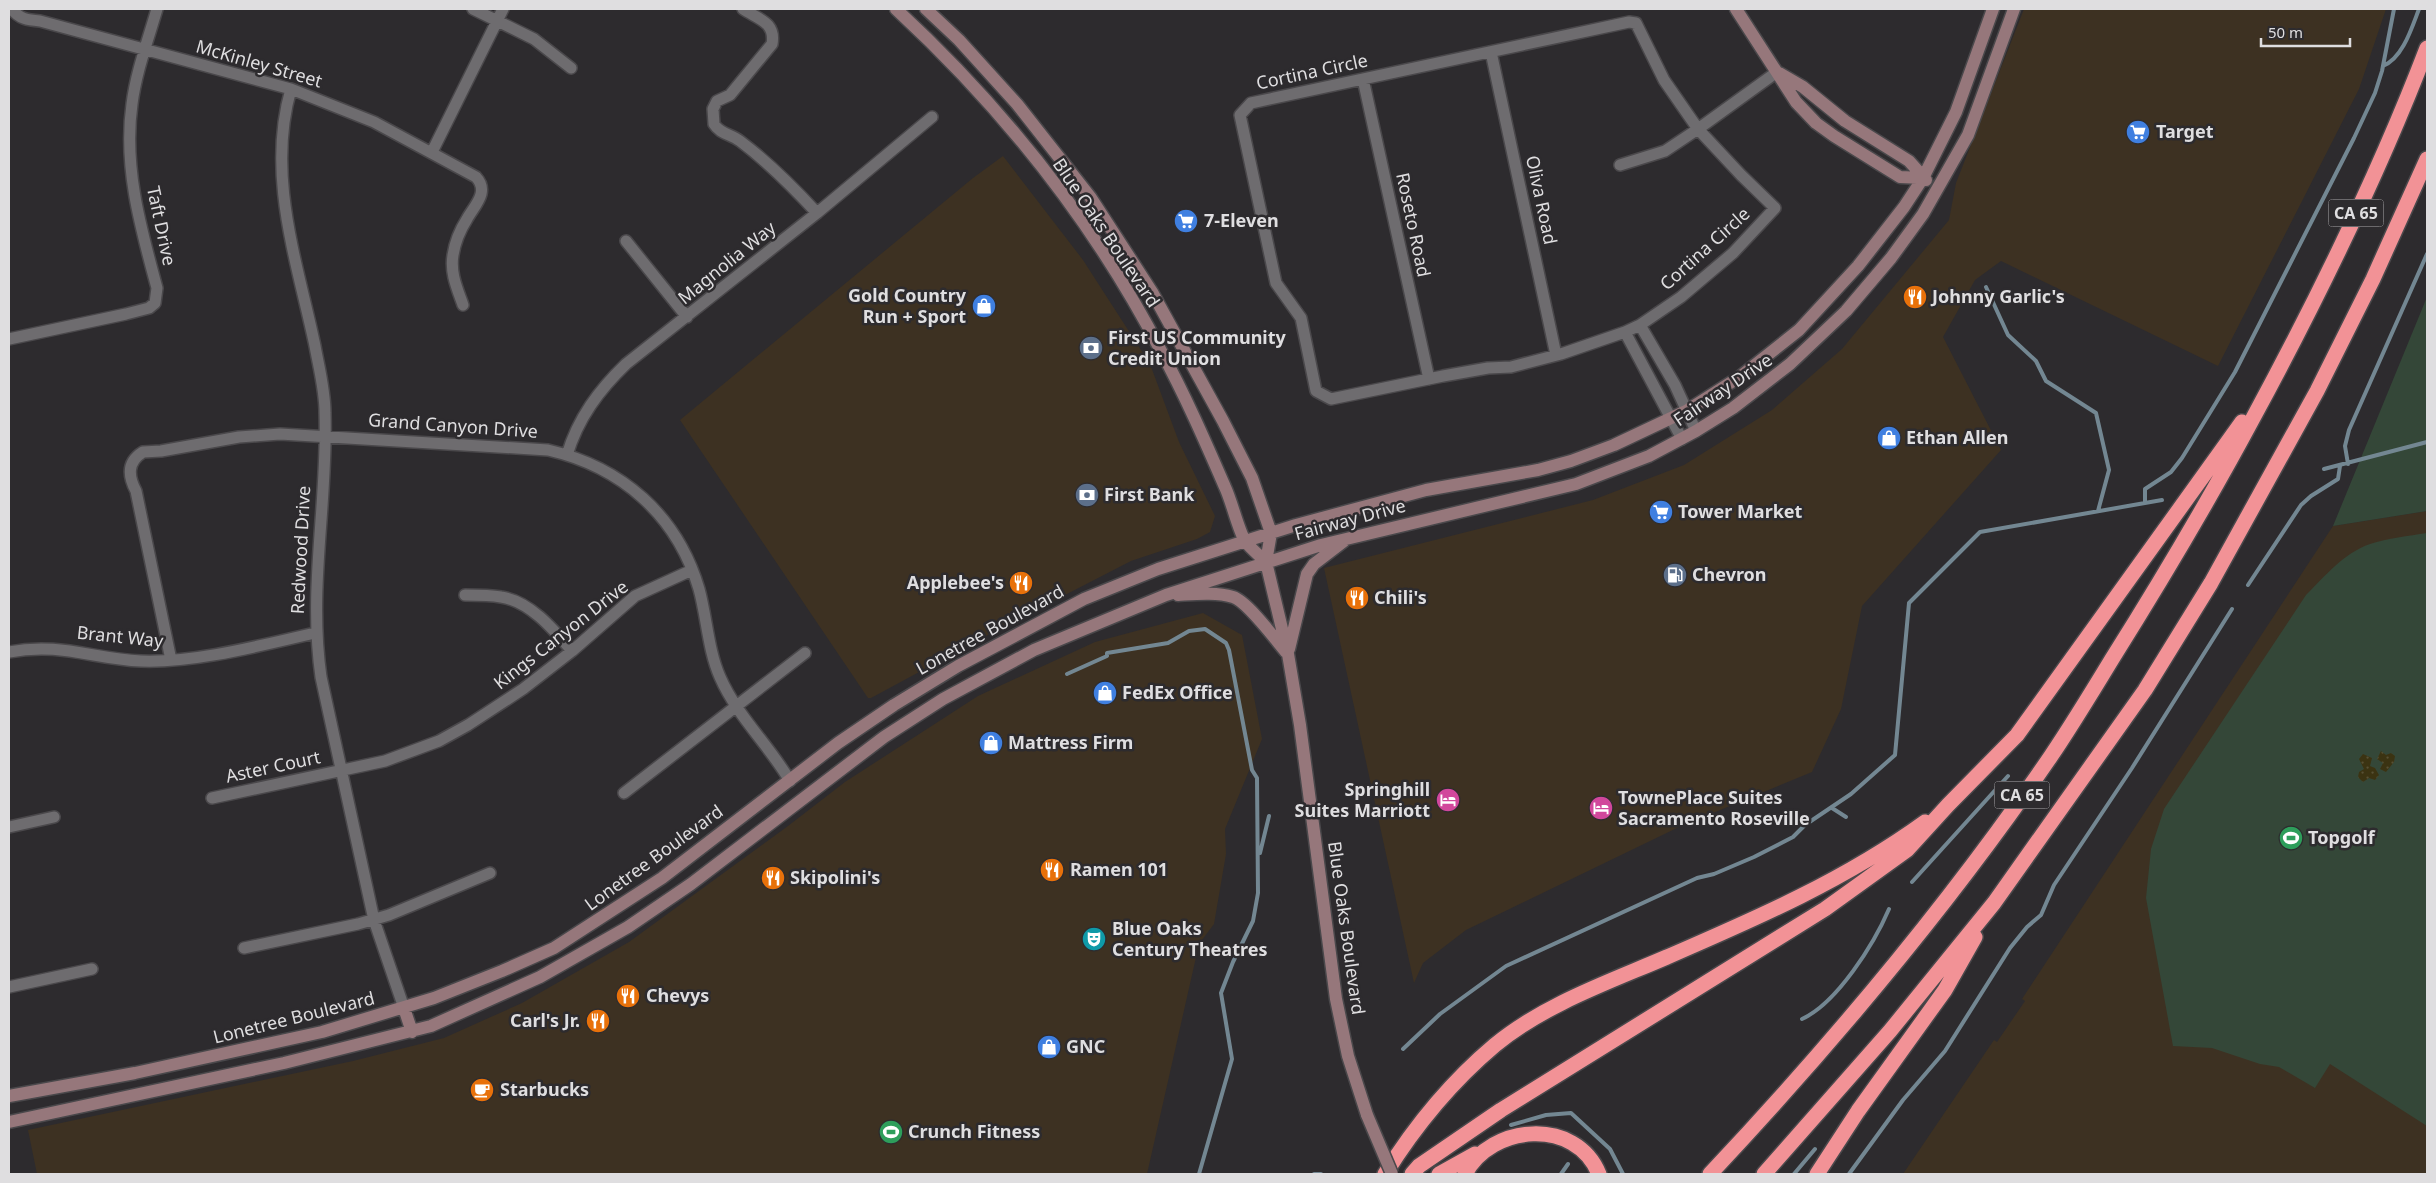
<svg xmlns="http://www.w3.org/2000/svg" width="2436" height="1183" viewBox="0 0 2436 1183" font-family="'Noto Sans',sans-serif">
<defs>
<pattern id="sand-dots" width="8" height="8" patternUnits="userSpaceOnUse" patternTransform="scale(1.25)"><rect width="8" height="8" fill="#3b3312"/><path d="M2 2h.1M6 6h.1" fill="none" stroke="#575034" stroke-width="1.8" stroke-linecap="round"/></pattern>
</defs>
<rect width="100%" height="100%" fill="#2d2b2e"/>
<path fill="#3d3122" d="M 2024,9 L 2386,9 L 2359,89 L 2218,366 L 2001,261 L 1975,280 L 1943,337 L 2001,450 L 1862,606 L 1841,709 L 1812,772 L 1679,827 L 1466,930 L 1423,963 L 1414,983 L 1324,568 L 1593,500 L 1684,465 L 1772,410 L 1842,349 L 1949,220 L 1956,183 Z
M 1003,156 L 1083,260 L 1150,364 L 1179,442 L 1215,516 L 1210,532 L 1197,539 L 1131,561 L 997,630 L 871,698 L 868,698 L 680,420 L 973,178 Z
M 2427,511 L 2427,1174 L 1903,1174 L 1994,1040 L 1997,1042 L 2025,1001 L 2022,999 L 2333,526 Z
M 1203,613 L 1242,635 L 1262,739 L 1225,829 L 1226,854 L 1214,924 L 1199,944 L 1147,1174 L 37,1174 L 28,1130 L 353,1061 L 444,1038 L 522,1003 L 629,942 L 788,826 L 845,782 L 978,696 L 1095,642 Z"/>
<path fill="#344738" d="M 2427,297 L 2427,511 L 2333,526 Z
M 2427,533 L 2427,1126 L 2330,1064 L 2315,1088 L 2279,1067 L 2260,1064 L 2212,1048 L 2173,1046 L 2146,898 L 2151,849 L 2164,809 L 2306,595 C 2325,576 2344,553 2370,544 C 2388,538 2408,536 2427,533 Z"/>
<path fill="url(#sand-dots)" d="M 2381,751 L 2386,755 L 2391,753 L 2395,756 L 2394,762 L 2386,772 L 2380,769 L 2383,763 L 2377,759 Z
M 2363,754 L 2372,758 L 2370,766 L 2375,768 L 2379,775 L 2375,780 L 2369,778 L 2363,782 L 2358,777 L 2359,772 L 2364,769 L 2359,759 Z"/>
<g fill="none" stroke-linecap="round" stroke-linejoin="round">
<path stroke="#738792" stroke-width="4" d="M 2383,66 C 2403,58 2412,27 2419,9
M 1986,287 L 2008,335 L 2036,361 L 2046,381 L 2096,413 L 2109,470 L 2098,511
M 2348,464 L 2345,446 L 2349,430 L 2427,254
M 2324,469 L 2427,442
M 2145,503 L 2145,489 L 2171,472 L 2182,458 L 2235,372 L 2354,138 L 2375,93 L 2382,71 L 2394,9
M 2248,585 L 2301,505 L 2311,496 L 2338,479 L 2340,466
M 1067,674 L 1107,656 L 1107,653 L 1168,643 L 1189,631 L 1205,629 L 1226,643 L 1229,650 L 1252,770 L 1257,778 L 1258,893 L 1253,921 L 1233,962 L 1221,993 L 1232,1059 L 1199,1174
M 1832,808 L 1846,817
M 1260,853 L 1269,816
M 1912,882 L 2008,776
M 1802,1019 C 1837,1003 1874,944 1889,909
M 1403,1049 L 1440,1014 L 1506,966 L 1697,878 L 1714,874 L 1754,857 L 1793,837 L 1805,825 L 1851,794 L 1895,755 L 1909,603 L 1980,532 L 2162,500
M 1511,1125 L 1546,1115 L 1571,1113 L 1610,1149 L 1623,1174
M 1314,1174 L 1321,1174
M 1561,1174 L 1568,1164
M 1794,1174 L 1815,1149
M 1849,1174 L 1903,1100 L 1945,1051 L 2010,948 L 2027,927 L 2041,915 L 2054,885 L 2132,768 L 2232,609"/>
<g stroke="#4a484b" stroke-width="14">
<path id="street" d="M 12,9 C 19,19 28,20 40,21 L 291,89 L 374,122 L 476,177 C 490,192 474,206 467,219 C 460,230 455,242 453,255 C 450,273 457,288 463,305
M 473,9 L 534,39 L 571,68
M 743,9 C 758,19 776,22 772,44 L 730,95 L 717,101 L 713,109 L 714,124 C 720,134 731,134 740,141 C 768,162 793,187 817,213
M 1491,52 L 1556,355
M 1363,79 L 1429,379
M 291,89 C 266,175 297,261 315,346 C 319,368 325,390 325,413 C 328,502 308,587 321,677 L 374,920 L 404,1008
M 432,152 L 503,9
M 1620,165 L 1665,151 L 1698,129 L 1741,175 L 1775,208 L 1733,253 L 1681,297 L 1640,325 L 1625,332 L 1561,354 L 1511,367 L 1488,368 L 1443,376 L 1331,399 L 1316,391 L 1301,318 L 1276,283 L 1240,115 L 1251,103 L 1629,22 L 1636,23 L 1664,80 L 1698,129 L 1777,72
M 626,241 L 687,317
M 1640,325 L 1675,385 L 1696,431
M 1625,332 L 1682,439
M 9,339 L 126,314 L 149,308 L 155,303 L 157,288 C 141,229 123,167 132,104 C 136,72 148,40 157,9
M 567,455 C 578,418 599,390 626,364 L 817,213 L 932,117
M 465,595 C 477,595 490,595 501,597 C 530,601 554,630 572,651
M 9,652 C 60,642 93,659 141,661 C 196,663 262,645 315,633
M 171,660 L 136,491 C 128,476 127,462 143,452 L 161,451 L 239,437 L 280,434 L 548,450 C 622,467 677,515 699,589 C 707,618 708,650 720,677 C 737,716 769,745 790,781
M 624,793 L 805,653
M 212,798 L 385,761 L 439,741 L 468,725 L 523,689 L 572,651 L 635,596 L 692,570
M 9,827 L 54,817
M 244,948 L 358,924 L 389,915 L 490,873
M 9,987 L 92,969"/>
</g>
<g stroke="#4a484b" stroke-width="15">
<path id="secondary" d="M 896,9 C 1002,107 1094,222 1161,351 C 1185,395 1205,441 1225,487 C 1232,502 1238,529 1245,541 C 1250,548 1260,556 1266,562
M 926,9 L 959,40 L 1017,104 L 1091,198 L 1152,292 L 1223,421 L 1252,478 L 1271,533 L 1266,562 L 1288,654 L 1300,725 L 1336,999 L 1348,1056 L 1367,1115
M 1736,9 L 1796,102 L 1816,123 L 1834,136 L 1900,177 L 1923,178
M 1779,73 L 1803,87 L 1845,121 L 1909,161 L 1926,180
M 1178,595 C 1196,594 1216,592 1233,597 C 1247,601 1275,639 1286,652
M 1289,649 L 1307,574 L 1314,564 L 1344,541
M 404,1008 L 412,1032
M 9,1096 L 135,1073 L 322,1032 L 434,998 L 502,971 L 554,948 L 662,878 L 838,743 L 894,705 L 958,666 L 1084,599 L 1158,569 L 1296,525 L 1426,490 L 1538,470 L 1571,461 L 1614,445 L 1686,411 L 1741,376 L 1799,330 L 1858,266 L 1904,207 L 1923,178 L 1956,112 L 1993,9
M 9,1122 L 284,1063 L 431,1026 L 540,977 L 628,927 L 691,884 L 884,737 L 943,699 L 1034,650 L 1166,595 L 1321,545 L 1576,484 L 1649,456 L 1696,431 L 1733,408 L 1790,364 L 1846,311 L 1891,258 L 1923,214 L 1968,135 L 2014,9"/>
</g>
<g stroke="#4a484b" stroke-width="18">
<path id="highway" d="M 1385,1174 C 1415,1126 1451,1082 1495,1045 C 1545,1004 1609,982 1667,957 C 1757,918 1845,880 1925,822
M 1412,1174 L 1419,1166 L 1501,1110 L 1825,909 L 1907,850 L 1948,805 L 2017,735 L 2242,422
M 1439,1174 L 1475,1154
M 1465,1174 C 1491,1124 1576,1117 1599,1174
M 1710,1174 C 1833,1043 1949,905 2051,756 C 2072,725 2092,692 2112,659 C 2161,581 2208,502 2252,420 C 2317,300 2378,176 2427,48
M 1764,1174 L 1890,1031 L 1994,903 L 2145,690 L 2211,583 L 2317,391 L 2373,279 L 2427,159
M 1817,1174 L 1858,1111 L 1945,990 L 1975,937"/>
</g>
<use href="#street" stroke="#6e6c6f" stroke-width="11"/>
<use href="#secondary" stroke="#96777b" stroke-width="12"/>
<use href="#highway" stroke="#f29296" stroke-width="15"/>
<g stroke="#4a484b" stroke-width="15" stroke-linecap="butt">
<path id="secondary-bridge" d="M 1367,1115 L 1392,1174"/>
</g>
<use href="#secondary-bridge" stroke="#96777b" stroke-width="12"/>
</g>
<defs>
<g id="supermarket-disc" transform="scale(1.25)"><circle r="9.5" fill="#3f7fe0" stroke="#2d2b2e"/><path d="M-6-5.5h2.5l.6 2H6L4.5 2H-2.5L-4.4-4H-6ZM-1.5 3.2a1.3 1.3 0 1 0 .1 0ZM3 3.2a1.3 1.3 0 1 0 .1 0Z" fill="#fff"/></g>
<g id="restaurant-disc" transform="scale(1.25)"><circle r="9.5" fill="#e8710a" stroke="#2d2b2e"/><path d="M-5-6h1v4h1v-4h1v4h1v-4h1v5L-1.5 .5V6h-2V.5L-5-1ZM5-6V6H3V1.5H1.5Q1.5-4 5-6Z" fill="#fff"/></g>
<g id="shop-disc" transform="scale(1.25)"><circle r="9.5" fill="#3f7fe0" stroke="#2d2b2e"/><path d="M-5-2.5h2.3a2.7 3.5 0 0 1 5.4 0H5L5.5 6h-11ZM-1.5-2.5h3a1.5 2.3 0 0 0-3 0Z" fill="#fff"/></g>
<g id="bank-disc" transform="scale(1.25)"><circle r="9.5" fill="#5c6f8a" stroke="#2d2b2e"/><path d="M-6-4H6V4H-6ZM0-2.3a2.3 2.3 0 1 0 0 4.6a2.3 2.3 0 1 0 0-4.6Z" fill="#fff"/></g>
<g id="fuel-disc" transform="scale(1.25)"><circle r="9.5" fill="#5c6f8a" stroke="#2d2b2e"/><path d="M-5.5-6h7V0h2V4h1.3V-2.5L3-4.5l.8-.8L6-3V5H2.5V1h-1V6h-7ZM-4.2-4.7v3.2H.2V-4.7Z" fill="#fff"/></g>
<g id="hotel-disc" transform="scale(1.25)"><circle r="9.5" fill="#d1479c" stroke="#2d2b2e"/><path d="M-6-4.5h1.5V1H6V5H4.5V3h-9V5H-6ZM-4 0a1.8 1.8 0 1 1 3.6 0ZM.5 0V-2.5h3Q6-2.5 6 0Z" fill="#fff"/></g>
<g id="stadium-disc" transform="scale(1.25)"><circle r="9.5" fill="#2e9e5b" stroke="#2d2b2e"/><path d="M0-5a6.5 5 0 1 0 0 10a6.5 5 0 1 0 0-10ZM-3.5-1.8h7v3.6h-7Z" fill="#fff"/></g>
<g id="theatre-disc" transform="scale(1.25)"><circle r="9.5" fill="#0f9aa8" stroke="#2d2b2e"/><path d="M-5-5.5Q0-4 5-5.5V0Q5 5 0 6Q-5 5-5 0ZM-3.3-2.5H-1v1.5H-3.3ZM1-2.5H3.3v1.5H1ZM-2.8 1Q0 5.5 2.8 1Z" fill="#fff"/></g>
<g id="cafe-disc" transform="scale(1.25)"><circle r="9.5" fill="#e8710a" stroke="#2d2b2e"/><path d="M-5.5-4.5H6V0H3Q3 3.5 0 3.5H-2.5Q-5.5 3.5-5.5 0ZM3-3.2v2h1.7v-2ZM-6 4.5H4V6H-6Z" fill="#fff"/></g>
</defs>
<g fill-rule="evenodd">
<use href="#supermarket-disc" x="2138" y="132"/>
<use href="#supermarket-disc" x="1186" y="221"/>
<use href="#restaurant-disc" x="1915" y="297"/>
<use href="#shop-disc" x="984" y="306"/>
<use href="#bank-disc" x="1091" y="348"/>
<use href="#shop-disc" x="1889" y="438"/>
<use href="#bank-disc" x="1087" y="495"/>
<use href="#supermarket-disc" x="1661" y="512"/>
<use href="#fuel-disc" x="1675" y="575"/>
<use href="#restaurant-disc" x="1021" y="583"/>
<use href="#restaurant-disc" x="1357" y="598"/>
<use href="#shop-disc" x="1105" y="693"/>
<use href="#shop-disc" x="991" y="743"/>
<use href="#hotel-disc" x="1448" y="800"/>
<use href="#hotel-disc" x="1601" y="808"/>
<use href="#stadium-disc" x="2291" y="838"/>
<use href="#restaurant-disc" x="1052" y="870"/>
<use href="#restaurant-disc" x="773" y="878"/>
<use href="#theatre-disc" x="1094" y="939"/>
<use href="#restaurant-disc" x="628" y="996"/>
<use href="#restaurant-disc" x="598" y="1021"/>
<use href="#shop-disc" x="1049" y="1047"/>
<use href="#cafe-disc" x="482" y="1090"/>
<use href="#stadium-disc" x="891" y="1132"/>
</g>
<g text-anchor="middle" stroke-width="5" stroke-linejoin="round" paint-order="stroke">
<g fill="#2d2b2e" stroke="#aaa8ab" stroke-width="1">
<rect x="2328.5" y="199.5" width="55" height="27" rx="4"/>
<rect x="1994.5" y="781.5" width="55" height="27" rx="4"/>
</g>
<g font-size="16" font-weight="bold" fill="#dfdee0">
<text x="2356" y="219">CA 65</text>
<text x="2022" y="801">CA 65</text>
</g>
<g font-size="18" fill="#dfdee0" stroke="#2d2b2e">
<text transform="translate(259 64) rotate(16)" y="6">McKinley Street</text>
<text transform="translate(1312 72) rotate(-12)" y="6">Cortina Circle</text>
<text transform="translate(1541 200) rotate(78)" y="6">Oliva Road</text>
<text transform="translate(1413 225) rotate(78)" y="6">Roseto Road</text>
<text transform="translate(161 226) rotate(78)" y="6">Taft Drive</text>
<text transform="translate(1106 233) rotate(56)" y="6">Blue Oaks Boulevard</text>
<text transform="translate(1705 249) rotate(-42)" y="6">Cortina Circle</text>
<text transform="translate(727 263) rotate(-39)" y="6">Magnolia Way</text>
<text transform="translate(1723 390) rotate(-34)" y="6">Fairway Drive</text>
<text transform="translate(453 426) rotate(4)" y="6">Grand Canyon Drive</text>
<text transform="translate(1350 520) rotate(-15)" y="6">Fairway Drive</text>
<text transform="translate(301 550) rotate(-87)" y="6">Redwood Drive</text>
<text transform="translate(990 630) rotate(-29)" y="6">Lonetree Boulevard</text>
<text transform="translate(561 635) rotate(-38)" y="6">Kings Canyon Drive</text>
<text transform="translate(120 637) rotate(6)" y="6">Brant Way</text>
<text transform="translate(273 767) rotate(-12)" y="6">Aster Court</text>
<text transform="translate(654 858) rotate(-36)" y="6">Lonetree Boulevard</text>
<text transform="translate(1346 928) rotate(82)" y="6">Blue Oaks Boulevard</text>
<text transform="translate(294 1018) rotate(-14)" y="6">Lonetree Boulevard</text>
</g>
<g font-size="18" font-weight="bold" fill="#dfdee0" stroke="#2d2b2e" text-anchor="start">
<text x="2156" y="138">Target</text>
<text x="1204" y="227">7-Eleven</text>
<text x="966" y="302" text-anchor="end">Gold Country<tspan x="966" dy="21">Run + Sport</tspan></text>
<text x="1932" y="303">Johnny Garlic's</text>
<text x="1108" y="344">First US Community<tspan x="1108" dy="21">Credit Union</tspan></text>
<text x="1906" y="444">Ethan Allen</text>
<text x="1104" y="501">First Bank</text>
<text x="1678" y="518">Tower Market</text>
<text x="1692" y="581">Chevron</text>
<text x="1004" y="589" text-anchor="end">Applebee's</text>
<text x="1374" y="604">Chili's</text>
<text x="1122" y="699">FedEx Office</text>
<text x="1008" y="749">Mattress Firm</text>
<text x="1430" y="796" text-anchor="end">Springhill<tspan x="1430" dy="21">Suites Marriott</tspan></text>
<text x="1618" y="804">TownePlace Suites<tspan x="1618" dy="21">Sacramento Roseville</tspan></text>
<text x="2308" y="844">Topgolf</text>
<text x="1070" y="876">Ramen 101</text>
<text x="790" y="884">Skipolini's</text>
<text x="1112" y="935">Blue Oaks<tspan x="1112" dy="21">Century Theatres</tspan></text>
<text x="646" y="1002">Chevys</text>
<text x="580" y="1027" text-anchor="end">Carl's Jr.</text>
<text x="1066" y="1053">GNC</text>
<text x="500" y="1096">Starbucks</text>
<text x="908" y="1138">Crunch Fitness</text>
</g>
</g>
<rect width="2436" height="1183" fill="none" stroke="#dfdee0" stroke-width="20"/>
<path d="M2261 38v8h89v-8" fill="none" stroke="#dfdee0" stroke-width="2.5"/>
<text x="2268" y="38" font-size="15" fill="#dfdee0" stroke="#2d2b2e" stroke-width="4" paint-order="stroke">50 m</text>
</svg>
